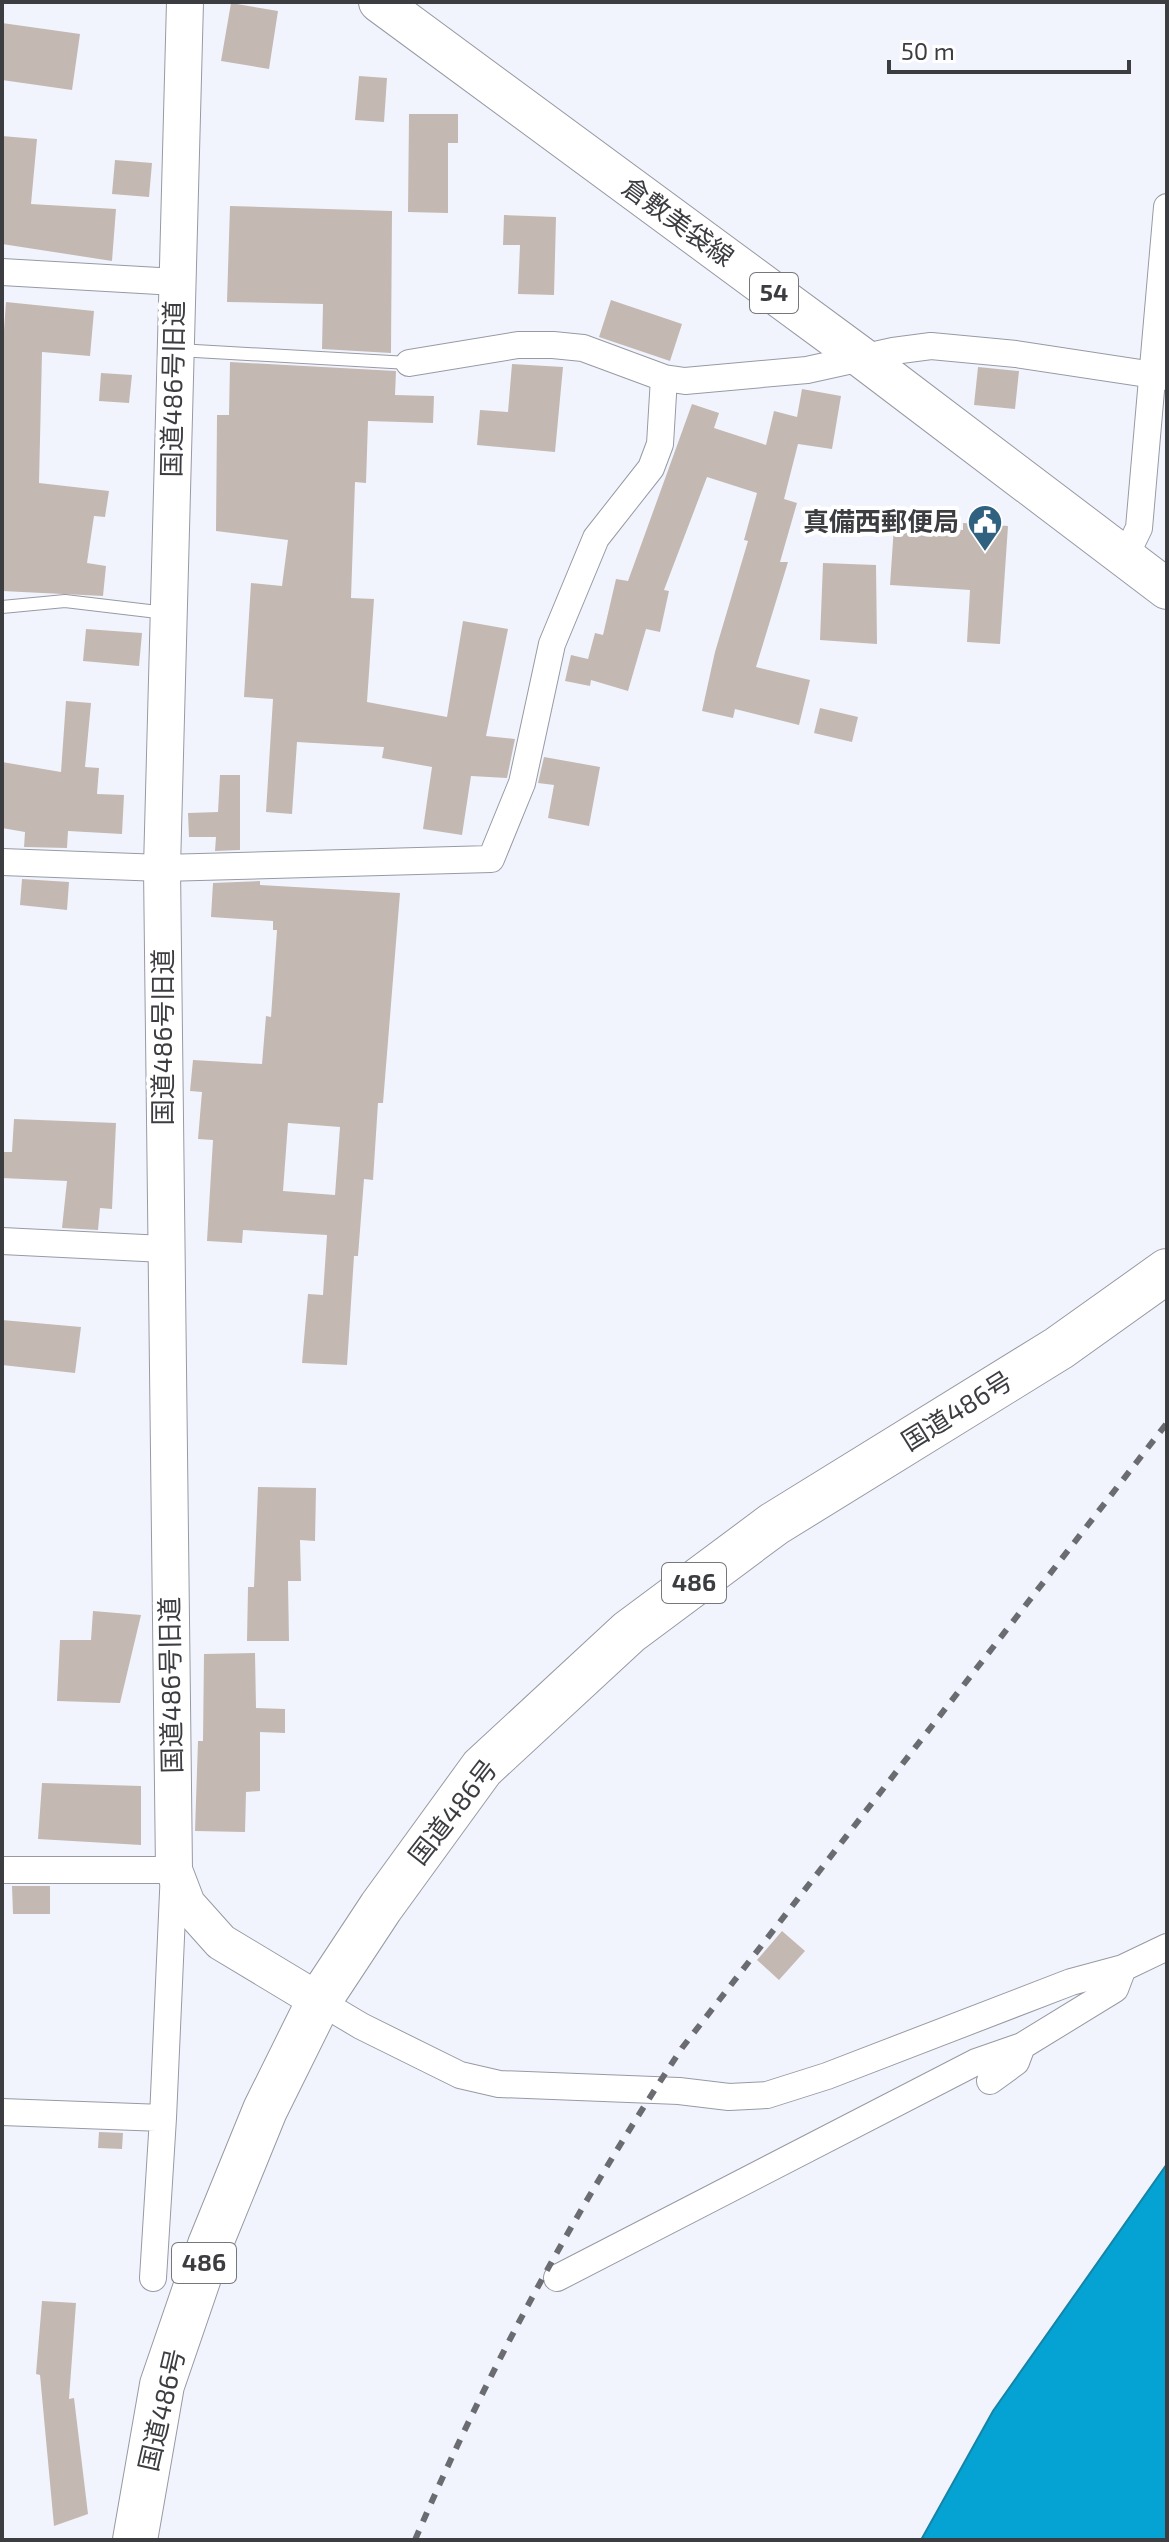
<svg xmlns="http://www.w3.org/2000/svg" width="1169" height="2542" viewBox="0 0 1169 2542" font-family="'Exo 2','Noto Sans JP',sans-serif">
<rect width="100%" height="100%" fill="#f2f4fd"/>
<path fill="#04a3d3" stroke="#1584a7" stroke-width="2" d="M 1167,2164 L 1167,2540 L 921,2540 L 993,2411 Z"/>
<path fill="#c3b9b2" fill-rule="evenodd" d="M 231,3 L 278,11 L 269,69 L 221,61 Z
M 2,23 L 80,34 L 72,90 L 2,80 Z
M 359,76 L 387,78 L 384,122 L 355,120 Z
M 409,114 L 458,114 L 458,143 L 448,143 L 448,213 L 408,212 Z
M 2,136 L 37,139 L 31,204 L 116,209 L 112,261 L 2,244 Z
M 115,160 L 152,163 L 149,197 L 112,194 Z
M 230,206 L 392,211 L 391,353 L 322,349 L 323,304 L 227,302 Z
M 504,215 L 556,217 L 554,295 L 518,294 L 520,245 L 503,245 Z
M 611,300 L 682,324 L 670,361 L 599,337 Z
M 6,302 L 94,311 L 90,356 L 42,352 L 39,483 L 109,491 L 105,517 L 94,516 L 87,563 L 106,566 L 103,596 L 2,591 L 2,358 Z
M 230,362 L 396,371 L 395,395 L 434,396 L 433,423 L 368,421 L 366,483 L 355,482 L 351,598 L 374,599 L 367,702 L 447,717 L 463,621 L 508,629 L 486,736 L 515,739 L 507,778 L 471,776 L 462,835 L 423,829 L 432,767 L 382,758 L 384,747 L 297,742 L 292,814 L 266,812 L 273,699 L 244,697 L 251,583 L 282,586 L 288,540 L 216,531 L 217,415 L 229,415 Z
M 512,364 L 563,367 L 555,452 L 477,445 L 480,410 L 508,412 Z
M 978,367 L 1019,371 L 1015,409 L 974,405 Z
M 101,373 L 132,375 L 129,403 L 99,401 Z
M 802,389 L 841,396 L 832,449 L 798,444 L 784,499 L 797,503 L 780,562 L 788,562 L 756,667 L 810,680 L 799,725 L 735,709 L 733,718 L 702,711 L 715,652 L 748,541 L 744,540 L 757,493 L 707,477 L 664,590 L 669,591 L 660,632 L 646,629 L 628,691 L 591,680 L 590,686 L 565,681 L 571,655 L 588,659 L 595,633 L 603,635 L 616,579 L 628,581 L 692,404 L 719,413 L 714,428 L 766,445 L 774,411 L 797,417 Z
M 963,523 L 1008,526 L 1000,644 L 967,642 L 970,590 L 890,585 L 894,526 L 963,530 Z
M 823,563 L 876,565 L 877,644 L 820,640 Z
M 86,629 L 142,633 L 139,666 L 83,661 Z
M 66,701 L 91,703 L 85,767 L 99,768 L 97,794 L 124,795 L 122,834 L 68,831 L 67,848 L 24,847 L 25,832 L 2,828 L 2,762 L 61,772 Z
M 820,708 L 858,717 L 852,742 L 814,733 Z
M 544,757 L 600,767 L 589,826 L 548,818 L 554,785 L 538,783 Z
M 220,775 L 240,775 L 240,850 L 215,851 L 216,837 L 189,837 L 188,813 L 218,812 Z
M 22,879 L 69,882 L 67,910 L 20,905 Z
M 260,881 L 260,885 L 400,893 L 383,1103 L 378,1103 L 373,1180 L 364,1179 L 358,1256 L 354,1256 L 347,1365 L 302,1363 L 308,1294 L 323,1295 L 327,1235 L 243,1230 L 242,1243 L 207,1241 L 213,1140 L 198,1139 L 202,1092 L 190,1091 L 193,1060 L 262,1064 L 266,1016 L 271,1017 L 277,930 L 273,930 L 273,921 L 211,917 L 213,883 ZM 288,1123 L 340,1127 L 335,1195 L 283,1191 Z
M 14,1119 L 116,1123 L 112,1209 L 100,1208 L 98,1230 L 62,1228 L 67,1181 L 2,1178 L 2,1152 L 12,1152 Z
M 2,1320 L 81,1327 L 75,1373 L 2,1365 Z
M 258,1487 L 316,1488 L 315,1541 L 300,1540 L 301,1581 L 288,1581 L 289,1641 L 247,1641 L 248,1587 L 254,1587 Z
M 93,1611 L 141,1615 L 120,1703 L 57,1701 L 60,1640 L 91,1640 Z
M 255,1653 L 256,1708 L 285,1709 L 285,1733 L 260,1732 L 260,1791 L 246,1792 L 245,1832 L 195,1831 L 198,1741 L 203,1741 L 204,1654 Z
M 42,1783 L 141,1786 L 141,1845 L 38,1839 Z
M 12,1886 L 50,1886 L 50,1914 L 13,1914 Z
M 782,1931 L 805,1951 L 779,1980 L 757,1960 Z
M 99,2132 L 123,2133 L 122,2149 L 98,2148 Z
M 42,2301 L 76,2303 L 69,2399 L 74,2398 L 88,2514 L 54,2526 L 40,2375 L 36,2374 Z"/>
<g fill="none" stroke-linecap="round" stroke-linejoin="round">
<g stroke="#979aa4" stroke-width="14">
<path id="lane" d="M 178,350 L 409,363
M 2,607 L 65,601 L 166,613"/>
</g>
<g stroke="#979aa4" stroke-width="28">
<path id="street" d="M 2,272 L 176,282
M 409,363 L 518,345 L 553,345 L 583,348 L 664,378 L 685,381 L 807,370 L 893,351 L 931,346 L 1016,354 L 1167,377
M 1125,557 L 1139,528 L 1167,207
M 2,862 L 162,868 L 491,859 L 522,783 L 552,644 L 596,538 L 651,468 L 660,444 L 664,378
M 2,1241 L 164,1249
M 2,1870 L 174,1870 L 163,2118 L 2,2112
M 319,2001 L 361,2026 L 460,2075 L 499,2084 L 679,2091 L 729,2097 L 767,2095 L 827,2076 L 1071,1982 L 1123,1968 L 1167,1947
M 990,2081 L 1016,2062 L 1022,2046
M 153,2278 L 163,2118
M 557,2278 L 976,2062 L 1022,2046 L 1115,1989 L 1123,1968"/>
</g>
<g stroke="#979aa4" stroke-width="38">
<path id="secondary" d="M 185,2 L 162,868 L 174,1870 L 187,1904 L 221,1942 L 319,2001"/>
</g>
<g stroke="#979aa4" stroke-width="42">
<path id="primary" d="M 379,2 L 861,357 L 1167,589"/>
</g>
<g stroke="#979aa4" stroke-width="46">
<path id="highway" d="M 135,2540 L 162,2385 L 210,2245 L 265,2110 L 319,2001 L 381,1907 L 482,1768 L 629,1632 L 774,1524 L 1059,1348 L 1167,1271"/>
</g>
<use href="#lane" stroke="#fff" stroke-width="12"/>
<use href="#street" stroke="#fff" stroke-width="26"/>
<use href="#secondary" stroke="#fff" stroke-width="36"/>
<use href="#primary" stroke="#fff" stroke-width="40"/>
<use href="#highway" stroke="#fff" stroke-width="44"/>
<path stroke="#6b6c71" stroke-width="6" stroke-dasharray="10 10" stroke-linecap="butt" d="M 415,2540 C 489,2367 578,2205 682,2048 L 1167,1423"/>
</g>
<defs>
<g id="civic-pin" transform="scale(1.8)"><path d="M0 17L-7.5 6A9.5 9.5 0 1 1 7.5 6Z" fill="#306280" stroke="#fff"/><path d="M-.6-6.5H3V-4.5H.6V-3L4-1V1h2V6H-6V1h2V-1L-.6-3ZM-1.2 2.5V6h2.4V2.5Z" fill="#fff"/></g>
</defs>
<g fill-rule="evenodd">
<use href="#civic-pin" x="985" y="522"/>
</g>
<g text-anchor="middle" stroke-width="8" stroke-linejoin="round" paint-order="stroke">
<g fill="#fff" stroke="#76777a" stroke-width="2">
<rect x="750" y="273" width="48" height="40" rx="6"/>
<rect x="662" y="1563" width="64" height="40" rx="6"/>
<rect x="172" y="2243" width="64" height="40" rx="6"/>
</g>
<g font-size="24" font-weight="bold" fill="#3c3d41">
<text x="774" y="301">54</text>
<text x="694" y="1591">486</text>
<text x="204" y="2271">486</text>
</g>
<g font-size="26" fill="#3c3d41" stroke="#fff">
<text transform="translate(678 222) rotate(36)" y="9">倉敷美袋線</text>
<text transform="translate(173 389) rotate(-89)" y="9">国道486号旧道</text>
<text transform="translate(163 1037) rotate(-90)" y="9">国道486号旧道</text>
<text transform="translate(957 1411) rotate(-32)" y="9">国道486号</text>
<text transform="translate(171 1685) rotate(-91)" y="9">国道486号旧道</text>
<text transform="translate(453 1812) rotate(-52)" y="9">国道486号</text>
<text transform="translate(162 2410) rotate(-77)" y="9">国道486号</text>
</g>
<g font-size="26" font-weight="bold" fill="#3c3d41" stroke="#fff" text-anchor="end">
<text x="959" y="531">真備西郵便局</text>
</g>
</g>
<rect width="1169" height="2542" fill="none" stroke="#3c3d41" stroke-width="8"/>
<path d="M889 60v12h240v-12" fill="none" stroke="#3c3d41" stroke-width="4"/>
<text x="901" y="60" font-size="24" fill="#3c3d41" stroke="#ffffff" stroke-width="6" paint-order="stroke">50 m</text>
</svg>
